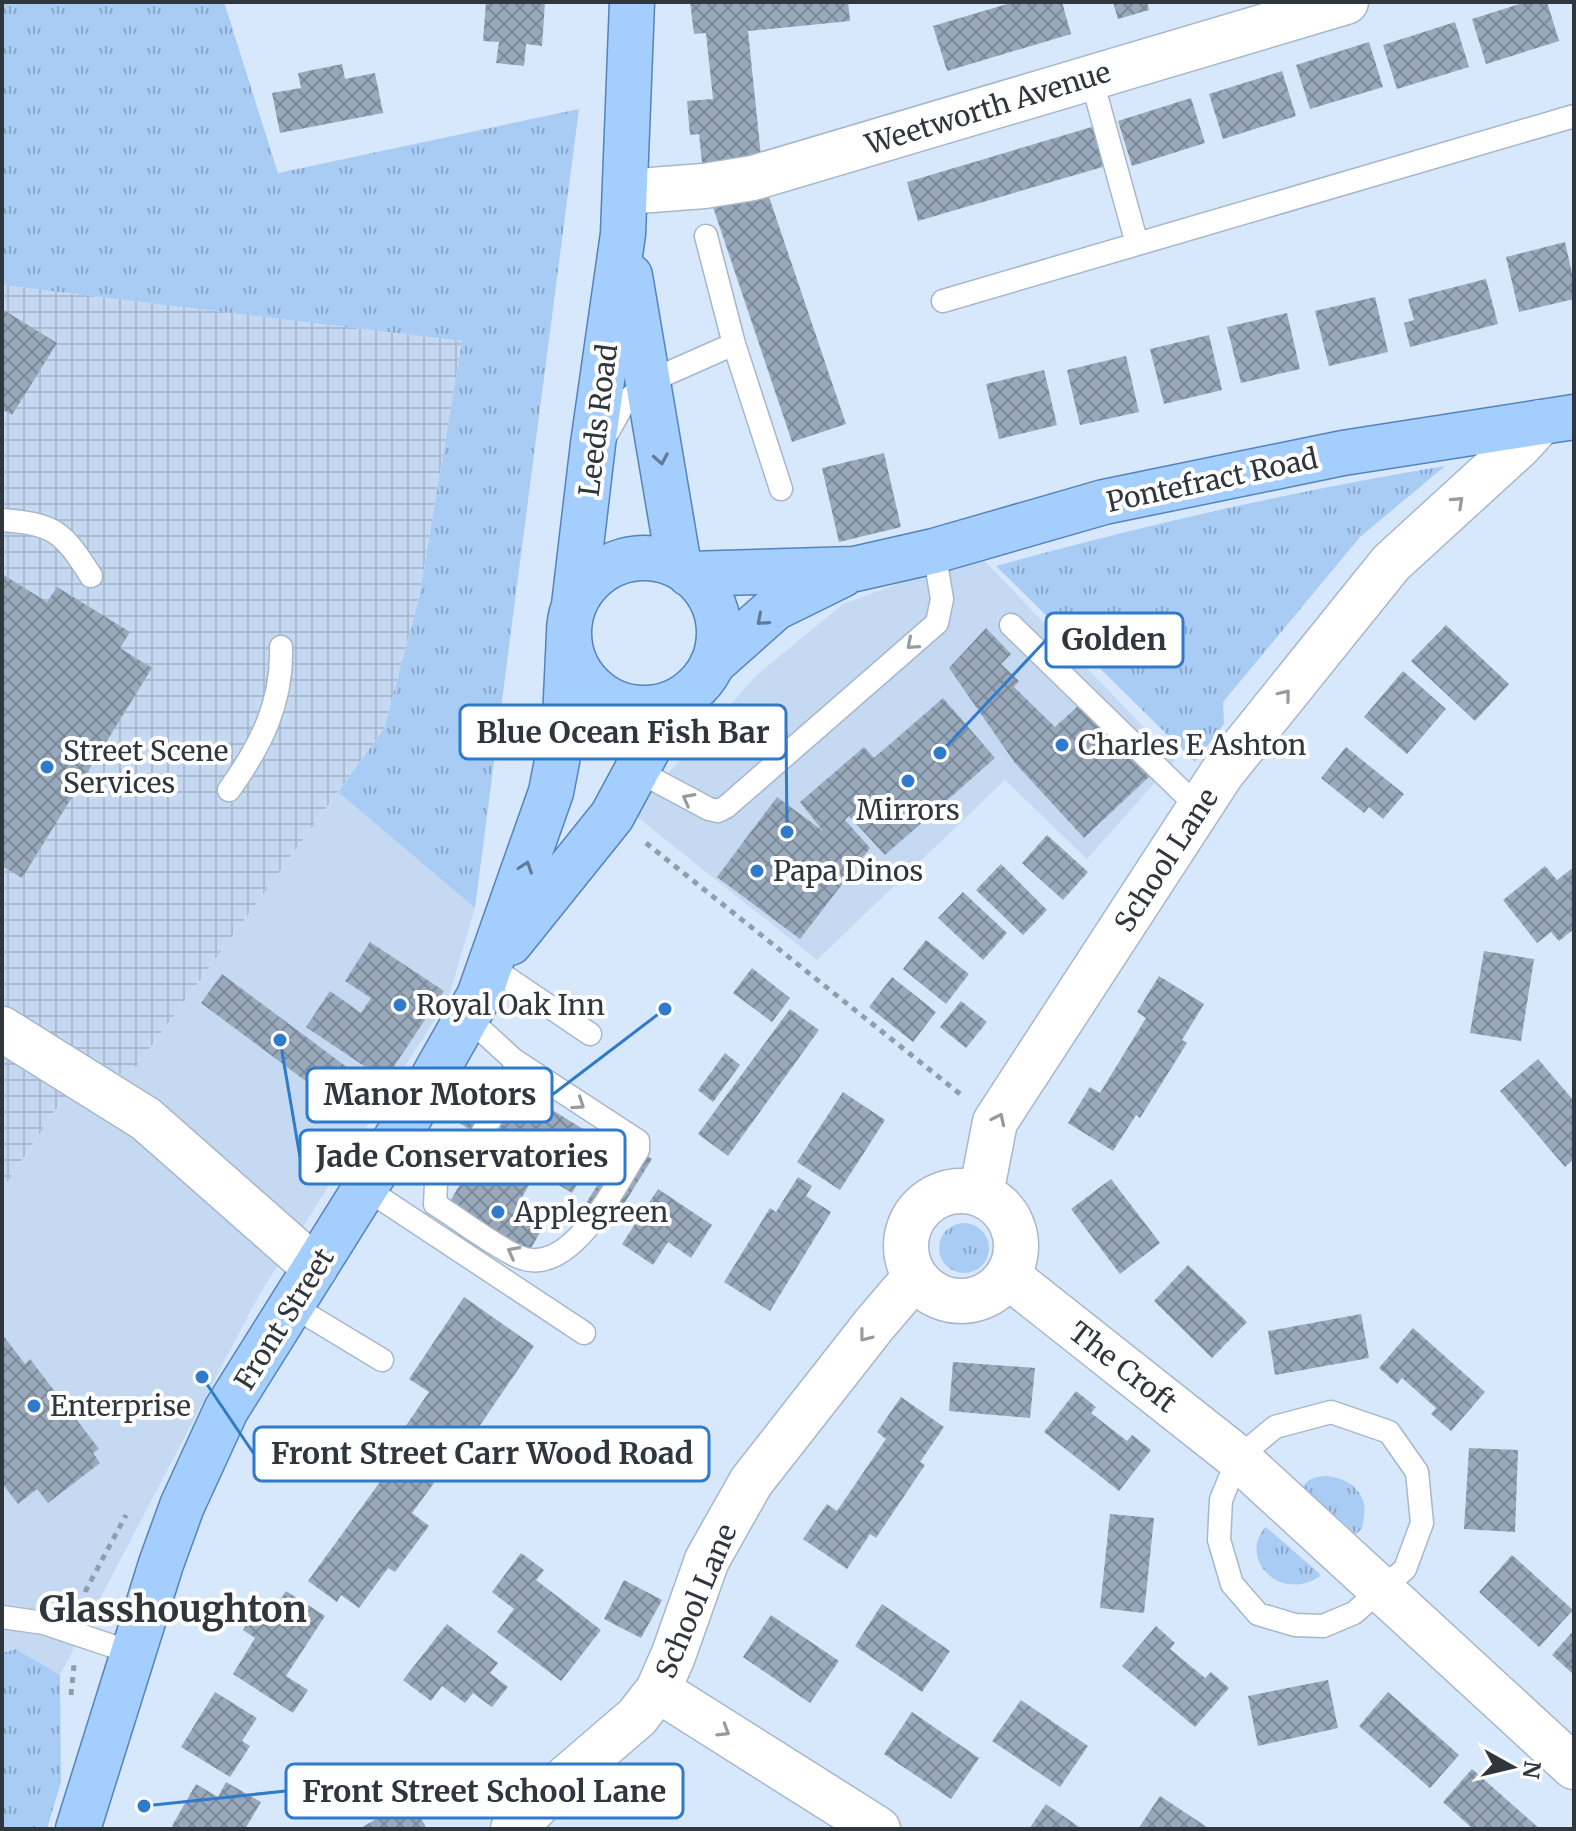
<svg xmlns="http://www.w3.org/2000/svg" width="1576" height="1831" viewBox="0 0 1576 1831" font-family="Merriweather,serif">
<defs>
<pattern id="industrial-grid" width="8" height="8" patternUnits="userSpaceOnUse" patternTransform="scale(2)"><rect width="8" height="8" fill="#c5d9f2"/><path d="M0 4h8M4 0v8" fill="none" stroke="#aabbd1"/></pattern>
<pattern id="grass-tufts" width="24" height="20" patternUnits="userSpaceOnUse" patternTransform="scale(2)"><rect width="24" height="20" fill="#a9ccf5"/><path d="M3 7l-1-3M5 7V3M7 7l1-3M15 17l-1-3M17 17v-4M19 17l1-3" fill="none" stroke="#8aa6c8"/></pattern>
<pattern id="building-cross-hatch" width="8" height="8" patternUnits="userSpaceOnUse" patternTransform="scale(2)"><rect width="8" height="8" fill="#99a9bc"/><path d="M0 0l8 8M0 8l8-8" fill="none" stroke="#7d8a9a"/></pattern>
</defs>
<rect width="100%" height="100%" fill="#d7e8fc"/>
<path fill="#c5d9f2" d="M 978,554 L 1175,760 L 1087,859 L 1005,780 L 817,960 L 632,813 L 758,674 L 843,604 Z
M 338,792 L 475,908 L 448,999 L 258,1297 L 60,1675 L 16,1649 L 2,1653 L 2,1190 L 62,1100 L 136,1067 Z"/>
<path fill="url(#industrial-grid)" d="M 2,285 L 462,341 L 419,598 L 384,729 L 136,1067 L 62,1100 L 2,1190 Z"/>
<path fill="url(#grass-tufts)" d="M 2,2 L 224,2 L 278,173 L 579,109 L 475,908 L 338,792 L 384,729 L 419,598 L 462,341 L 2,285 Z
M 1445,466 L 1360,537 L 1223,702 L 1224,724 L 1195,762 L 996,566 C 1144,525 1293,491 1445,466 Z
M939 1248a25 25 0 1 1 50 0a25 25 0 1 1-50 0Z
M 1327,1476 C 1349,1478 1368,1493 1364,1516 C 1363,1524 1363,1529 1356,1534 L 1303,1487 C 1308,1477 1317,1477 1327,1476 Z
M 1266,1527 L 1320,1574 L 1319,1577 C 1277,1603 1238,1556 1266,1527 Z
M 16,1649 L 60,1675 L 61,1782 L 47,1829 L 2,1829 L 2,1653 Z"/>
<path fill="url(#building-cross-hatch)" d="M 486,2 L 545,2 L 542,46 L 526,44 L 524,66 L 496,63 L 499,42 L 483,41 Z
M 690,2 L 848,2 L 850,21 L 748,31 L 762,166 L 703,172 L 699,134 L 690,135 L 687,101 L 713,99 L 706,33 L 694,34 Z
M 1014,2 L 1062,2 L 1071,34 L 947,71 L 933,26 Z
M 1113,2 L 1147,2 L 1149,10 L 1118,19 Z
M 1526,2 L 1547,2 L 1559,41 L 1486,64 L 1472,19 Z
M 1455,22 L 1469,67 L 1397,89 L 1383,45 Z
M 1369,42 L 1383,87 L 1310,109 L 1296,65 Z
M 342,64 L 345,79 L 375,73 L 383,113 L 280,133 L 272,93 L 301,88 L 298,73 Z
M 1282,71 L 1296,116 L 1223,139 L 1209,94 Z
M 1191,98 L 1205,143 L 1132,166 L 1118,121 Z
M 1095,126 L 1106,166 L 918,221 L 907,182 Z
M 764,182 L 846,424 L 792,442 L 711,201 Z
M 1565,242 L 1574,282 L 1574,299 L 1519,312 L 1506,257 Z
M 1486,279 L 1498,324 L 1410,347 L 1404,323 L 1414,320 L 1408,299 Z
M 1375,297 L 1388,352 L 1329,366 L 1315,311 Z
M 2,309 L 57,343 L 12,415 L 2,409 Z
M 1287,313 L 1300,369 L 1241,383 L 1227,327 Z
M 1209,335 L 1222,390 L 1164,404 L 1150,349 Z
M 1126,356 L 1139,412 L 1080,425 L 1067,370 Z
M 1044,370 L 1057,425 L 999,439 L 986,384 Z
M 884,453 L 901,527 L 839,542 L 822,468 Z
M 2,574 L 47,602 L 57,587 L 130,632 L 120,648 L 152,668 L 22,878 L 2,866 Z
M 1446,625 L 1509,684 L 1475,721 L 1411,661 Z
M 986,628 L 1011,654 L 1001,664 L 1019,681 L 1014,687 L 1055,727 L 1079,705 L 1152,774 L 1084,838 L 1015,763 L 949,668 Z
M 1403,671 L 1446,709 L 1407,754 L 1364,717 Z
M 943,698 L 995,758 L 885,855 L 849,816 L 845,820 L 870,848 L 800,939 L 717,877 L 777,797 L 823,831 L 800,802 L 864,747 L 874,758 Z
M 1346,747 L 1404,794 L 1383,819 L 1369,807 L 1364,813 L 1321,778 Z
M 1047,835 L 1088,872 L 1063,900 L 1022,863 Z
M 1001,864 L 1047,910 L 1023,935 L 976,890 Z
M 1545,866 L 1557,880 L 1574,867 L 1574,929 L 1559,941 L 1551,932 L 1537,943 L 1503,900 Z
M 963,892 L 1007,933 L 983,960 L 938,918 Z
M 926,940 L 969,974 L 946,1004 L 903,969 Z
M 370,942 L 444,991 L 385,1080 L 306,1027 L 330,991 L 361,1013 L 371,998 L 345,981 Z
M 1484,951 L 1534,959 L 1521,1041 L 1470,1033 Z
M 752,968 L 790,998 L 772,1022 L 733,993 Z
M 222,974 L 360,1077 L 338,1105 L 201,1003 Z
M 1159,976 L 1204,1004 L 1182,1040 L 1187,1043 L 1140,1118 L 1136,1115 L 1113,1151 L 1068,1123 L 1090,1087 L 1100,1093 L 1146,1018 L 1137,1012 Z
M 892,977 L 936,1012 L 913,1042 L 869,1007 Z
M 961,1001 L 987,1022 L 966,1048 L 940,1027 Z
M 790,1009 L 819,1030 L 728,1156 L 698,1134 Z
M 725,1053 L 740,1065 L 713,1102 L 698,1090 Z
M 1538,1059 L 1574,1101 L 1574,1159 L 1565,1167 L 1500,1091 Z
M 488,1070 L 604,1142 L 572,1193 L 537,1172 L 519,1202 L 548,1218 L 529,1252 L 448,1205 L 467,1172 L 475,1176 L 494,1145 L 456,1121 Z
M 843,1092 L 885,1120 L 840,1190 L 797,1162 Z
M 625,1141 L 652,1159 L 609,1228 L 581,1211 Z
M 798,1177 L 812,1186 L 806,1196 L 831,1212 L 770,1311 L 724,1282 L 770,1208 L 776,1212 Z
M 1111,1179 L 1160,1243 L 1120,1274 L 1071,1209 Z
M 658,1189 L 712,1225 L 691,1258 L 668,1242 L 653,1265 L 622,1244 Z
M 1188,1265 L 1247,1322 L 1212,1358 L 1154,1301 Z
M 464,1297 L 534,1346 L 455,1462 L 405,1427 L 429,1392 L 409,1379 Z
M 1361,1314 L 1369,1358 L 1275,1375 L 1268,1331 Z
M 1413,1328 L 1485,1392 L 1451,1431 L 1431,1414 L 1436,1408 L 1402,1378 L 1397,1384 L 1379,1368 Z
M 2,1334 L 25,1364 L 30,1359 L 99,1449 L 93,1453 L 100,1463 L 48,1503 L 37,1489 L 18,1504 L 2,1483 Z
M 953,1362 L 1035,1368 L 1030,1418 L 949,1411 Z
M 1076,1391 L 1096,1407 L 1091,1413 L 1127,1441 L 1132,1435 L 1151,1450 L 1119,1491 L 1044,1432 Z
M 901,1397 L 944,1427 L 920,1462 L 925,1465 L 876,1538 L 870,1534 L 847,1569 L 803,1539 L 827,1504 L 837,1511 L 886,1439 L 877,1432 Z
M 409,1442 L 445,1468 L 412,1513 L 429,1526 L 395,1572 L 388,1568 L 359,1608 L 341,1595 L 337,1602 L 308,1581 Z
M 1469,1448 L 1518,1450 L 1515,1532 L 1464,1529 Z
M 1110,1514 L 1154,1518 L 1144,1613 L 1100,1608 Z
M 521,1553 L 544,1570 L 536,1580 L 601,1630 L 561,1681 L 497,1632 L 514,1609 L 492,1592 Z
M 1512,1555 L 1573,1610 L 1539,1647 L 1479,1592 Z
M 624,1580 L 662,1600 L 641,1638 L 604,1619 Z
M 286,1591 L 325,1616 L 286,1676 L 308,1690 L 293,1713 L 233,1674 L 255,1638 L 243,1630 L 258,1606 L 271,1614 Z
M 882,1604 L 950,1651 L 922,1692 L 855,1646 Z
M 771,1615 L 839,1661 L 810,1703 L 743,1657 Z
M 447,1624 L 498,1663 L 490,1673 L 508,1687 L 492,1707 L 473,1693 L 465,1703 L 442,1686 L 431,1701 L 403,1680 Z
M 1156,1626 L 1175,1643 L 1170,1649 L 1205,1678 L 1211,1672 L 1229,1688 L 1195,1727 L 1122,1666 Z
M 1574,1630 L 1574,1675 L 1552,1655 Z
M 1328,1680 L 1338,1728 L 1258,1746 L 1248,1696 Z
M 215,1692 L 257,1718 L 242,1741 L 250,1746 L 230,1777 L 181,1747 Z
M 1388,1692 L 1459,1755 L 1430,1788 L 1359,1726 Z
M 1021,1700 L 1088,1746 L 1060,1787 L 992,1741 Z
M 912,1712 L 979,1758 L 951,1799 L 884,1754 Z
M 1472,1769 L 1540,1829 L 1473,1829 L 1443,1802 Z
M 226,1782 L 261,1802 L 245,1829 L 176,1829 L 172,1826 L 196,1784 L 218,1797 Z
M 403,1786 L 427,1829 L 359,1829 L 383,1815 L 375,1802 Z
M 1160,1796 L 1210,1829 L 1138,1829 Z
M 1046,1804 L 1082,1829 L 1029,1829 Z"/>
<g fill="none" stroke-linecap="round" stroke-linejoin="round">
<g stroke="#a7b7ca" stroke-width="25">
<path id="service" d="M 1091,77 L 1137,244
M 706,236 L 734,344 L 781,489
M 943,301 L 1574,116
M 606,435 L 624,403 L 648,382 L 734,344
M 2,520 C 55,524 63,532 91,576
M 1011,625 L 1199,808
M 636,770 L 709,809 L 718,811 L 726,807 L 937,623 L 942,599 L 934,551
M 229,790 C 260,747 283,703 281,647
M 491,967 L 590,1034
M 394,1139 L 437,1165 L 453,1167 L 465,1162 L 511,1085 L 515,1070 L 514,1060 L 468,1018
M 437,1165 L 435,1204 C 459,1219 495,1247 519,1257 C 571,1279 615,1185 638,1150 L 638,1141 L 514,1060
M 365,1188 L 584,1333
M 291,1305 L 382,1360
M 1331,1412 L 1389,1432 L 1417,1472 L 1422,1523 L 1405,1569 L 1354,1613 L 1323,1626 L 1295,1625 L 1258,1614 L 1232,1584 L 1219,1540 L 1221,1500 L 1238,1458 L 1275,1427 Z
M 2,1617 L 44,1623 L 133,1653"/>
</g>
<g stroke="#a7b7ca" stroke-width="47">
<path id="minor" d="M 625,192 L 704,186 L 753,178 L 1346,2
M 2,1029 L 146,1119 L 315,1268
M906 1246a55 55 0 1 1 110 0a55 55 0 1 1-110 0Z
M 981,1194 L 995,1122 L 1222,773 L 1391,563 L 1520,445 L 1541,422
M 1008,1276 L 1238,1458 L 1574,1767
M 658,1690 L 878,1829
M 513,1829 L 551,1791 L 637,1717 L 658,1690 L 673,1656 L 707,1560 L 751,1482 L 874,1325 L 915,1277"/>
</g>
<g stroke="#5483bb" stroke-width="47">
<path id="primary" d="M 630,276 L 679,566
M569 633a75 75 0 1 1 150 0a75 75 0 1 1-150 0Z
M 689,574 L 855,569 L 934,551 L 1104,502 L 1343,453 L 1574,417
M 574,605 L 593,444 L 623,234 L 632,2
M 712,664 L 775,608 L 842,575
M 510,943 L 612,816 L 673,703
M 78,1829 L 161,1564 L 182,1506 L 226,1410 L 420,1100 L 479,996 L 551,792 L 565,720 L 569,633"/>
</g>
<path stroke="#909dab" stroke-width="5" stroke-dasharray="6 6" stroke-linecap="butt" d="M 646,843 L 960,1094
M 84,1604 L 86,1590 L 126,1515
M 71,1695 L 74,1665"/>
<use href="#service" stroke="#fff" stroke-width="22"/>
<use href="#minor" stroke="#fff" stroke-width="44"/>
<use href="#primary" stroke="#a4cefe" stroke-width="44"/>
</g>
<defs><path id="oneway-chevron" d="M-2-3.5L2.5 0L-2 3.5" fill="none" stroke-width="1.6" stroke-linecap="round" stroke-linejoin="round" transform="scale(2)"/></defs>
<g stroke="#647a94">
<use href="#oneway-chevron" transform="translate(661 459) rotate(80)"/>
<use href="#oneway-chevron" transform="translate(762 620) rotate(139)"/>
<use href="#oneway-chevron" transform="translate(526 867) rotate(-71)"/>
</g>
<g stroke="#989a9e">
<use href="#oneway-chevron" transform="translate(1458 502) rotate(-43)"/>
<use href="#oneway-chevron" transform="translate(912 644) rotate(139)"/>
<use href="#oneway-chevron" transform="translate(1285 695) rotate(-51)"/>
<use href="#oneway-chevron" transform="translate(688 799) rotate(-152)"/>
<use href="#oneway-chevron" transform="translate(579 1104) rotate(34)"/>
<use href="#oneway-chevron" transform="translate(999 1119) rotate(-64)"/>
<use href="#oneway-chevron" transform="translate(513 1252) rotate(-152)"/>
<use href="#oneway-chevron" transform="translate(865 1336) rotate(128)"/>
<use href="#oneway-chevron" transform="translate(724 1731) rotate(32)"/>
</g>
<g fill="#2f7acb" stroke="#fff" stroke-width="3">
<circle cx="1062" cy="745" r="8"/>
<circle cx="47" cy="767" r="8"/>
<circle cx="908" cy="781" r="8"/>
<circle cx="757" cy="871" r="8"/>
<circle cx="400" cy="1005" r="8"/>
<circle cx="498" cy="1212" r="8"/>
<circle cx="34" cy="1406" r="8"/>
</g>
<g text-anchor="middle" stroke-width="8" stroke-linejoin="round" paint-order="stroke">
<g font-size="28" fill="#30363e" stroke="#fff">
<text transform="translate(988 108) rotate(-17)" y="10">Weetworth Avenue</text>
<text transform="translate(598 420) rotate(-83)" y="10">Leeds Road</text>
<text transform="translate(1212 480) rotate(-12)" y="10">Pontefract Road</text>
<text transform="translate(1166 860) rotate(-57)" y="10">School Lane</text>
<text transform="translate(284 1319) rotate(-58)" y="10">Front Street</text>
<text transform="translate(1123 1367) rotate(38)" y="10">The Croft</text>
<text transform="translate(696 1601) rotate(-67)" y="10">School Lane</text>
</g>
<g font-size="28" fill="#30363e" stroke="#fff" text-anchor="start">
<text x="1078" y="755">Charles E Ashton</text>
<text x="63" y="761">Street Scene<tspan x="63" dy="32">Services</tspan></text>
<text x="908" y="820" text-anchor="middle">Mirrors</text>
<text x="773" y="881">Papa Dinos</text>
<text x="416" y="1015">Royal Oak Inn</text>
<text x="514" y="1222">Applegreen</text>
<text x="50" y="1416">Enterprise</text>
</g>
<g font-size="36" font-weight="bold" fill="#30363e" stroke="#fff">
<text x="173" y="1622">Glasshoughton</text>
</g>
</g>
<path fill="none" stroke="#2f7acb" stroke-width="3" d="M940 753L1046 640M787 832L786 732M665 1009L552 1095M280 1040L300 1157M202 1377L254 1454M144 1806L286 1791"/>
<g fill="#2f7acb" stroke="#fff" stroke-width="3">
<circle cx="940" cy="753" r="8"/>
<circle cx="787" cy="832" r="8"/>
<circle cx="665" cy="1009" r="8"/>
<circle cx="280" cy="1040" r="8"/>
<circle cx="202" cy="1377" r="8"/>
<circle cx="144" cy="1806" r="8"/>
</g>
<g fill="#fff" stroke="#2f7acb" stroke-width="3">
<rect x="1046" y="613" width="137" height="54" rx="8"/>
<rect x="460" y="705" width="326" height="54" rx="8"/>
<rect x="307" y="1068" width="245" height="54" rx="8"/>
<rect x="300" y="1130" width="325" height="54" rx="8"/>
<rect x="254" y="1427" width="455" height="54" rx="8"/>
<rect x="286" y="1764" width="397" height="54" rx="8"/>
</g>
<g font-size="30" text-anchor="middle" font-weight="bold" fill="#30363e">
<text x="1114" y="650">Golden</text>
<text x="623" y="743">Blue Ocean Fish Bar</text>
<text x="430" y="1105">Manor Motors</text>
<text x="462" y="1167">Jade Conservatories</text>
<text x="482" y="1464">Front Street Carr Wood Road</text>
<text x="484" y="1802">Front Street School Lane</text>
</g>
<rect width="1576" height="1831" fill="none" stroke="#30363e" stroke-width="8"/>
<g transform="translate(1512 1767) rotate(98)" stroke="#ffffff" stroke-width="6" paint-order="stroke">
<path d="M0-6L14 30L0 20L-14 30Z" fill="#30363e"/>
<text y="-12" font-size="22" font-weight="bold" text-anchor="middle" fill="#30363e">N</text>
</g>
</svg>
